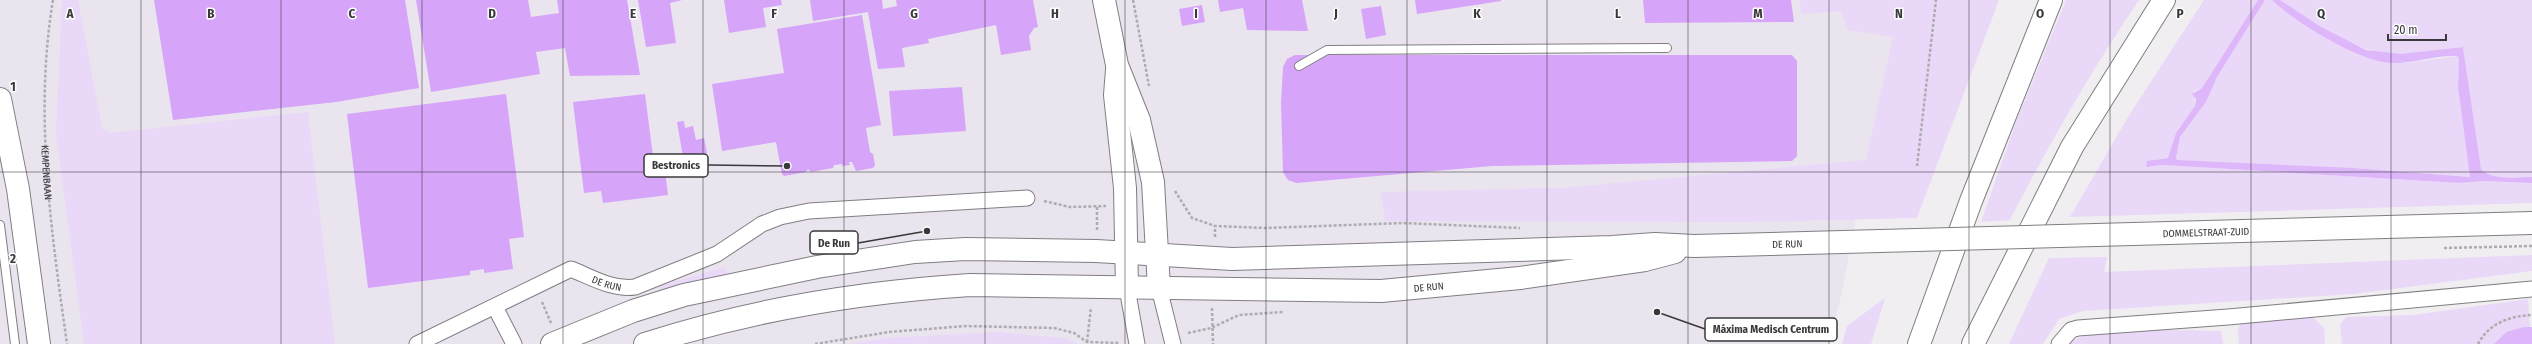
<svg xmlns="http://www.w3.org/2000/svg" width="2532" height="344" viewBox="0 0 2532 344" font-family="'Fira Sans Condensed',sans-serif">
<rect width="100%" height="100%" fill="#f0eef1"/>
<path fill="#eae4ef" d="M 0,0 L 1805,0 L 1903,11 L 1866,166 L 1841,296 L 1829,344 L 0,344 Z"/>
<path fill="#e9d8f7" d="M 62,0 L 78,0 L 102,127 L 109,133 L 308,112 L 335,344 L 84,344 L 56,134 Z
M 1800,0 L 1999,0 L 1917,218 L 1742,222 L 1385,221 L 1381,192 L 1562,188 L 1866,160 L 1893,37 L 1848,30 L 1841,11 L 1801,14 Z
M 2066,0 L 2139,0 C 2091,71 2049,144 2010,220 L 1981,222 L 2016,122 Z
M 2204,0 L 2258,0 L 2202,88 L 2194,91 L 2195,106 L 2176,133 L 2169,158 L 2157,159 L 2149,167 L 2163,165 L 2460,183 L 2483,181 L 2532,183 L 2532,203 L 2070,217 L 2128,117 Z
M 2265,0 L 2272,0 L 2313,30 L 2332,40 L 2405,63 L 2457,56 L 2459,58 L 2458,87 L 2470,177 L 2354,168 L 2177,160 L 2176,158 L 2180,137 L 2206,102 L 2217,77 Z
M 2280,0 L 2532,0 L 2532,177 C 2516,177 2493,181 2481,169 L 2463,47 C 2443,48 2423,54 2402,54 C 2358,55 2313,26 2280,0 Z
M 2532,255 L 2532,271 L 2353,294 L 2083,311 L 2059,319 L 2043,344 L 2009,344 L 2049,258 L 2107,257 L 2104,272 Z
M 725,267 L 727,274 L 662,292 L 659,286 Z
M 1885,298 L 1871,344 L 1842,344 L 1847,326 Z
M 2528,299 L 2530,327 L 2506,332 L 2494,344 L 2342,344 L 2340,325 L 2346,317 L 2414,315 Z
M 2310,315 L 2324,328 L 2325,344 L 2239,344 L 2238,330 L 2241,321 Z
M 2221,331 L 2223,344 L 2067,344 C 2092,324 2187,331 2221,331 Z
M 998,332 L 1064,338 L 1078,344 L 850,344 L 887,338 Z"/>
<path fill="#deb6fa" d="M 2258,0 L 2265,0 L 2217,77 L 2206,102 L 2180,137 L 2176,158 L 2177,160 L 2354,168 L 2470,177 L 2458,87 L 2459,58 L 2457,56 C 2434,55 2412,64 2390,63 C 2358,61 2295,22 2272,0 L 2280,0 L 2321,27 L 2366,50 L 2401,54 L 2463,47 L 2481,169 C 2493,181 2516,177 2532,177 L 2532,183 L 2483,181 L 2460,183 L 2163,165 L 2146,167 L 2147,161 L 2168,158 L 2176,133 L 2195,106 L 2196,99 L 2192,94 L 2202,88 Z
M 2524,327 L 2532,327 L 2532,344 L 2494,344 L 2506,332 Z"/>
<path fill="#d6a4f8" d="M 154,0 L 405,0 L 419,88 L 336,102 L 173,120 Z
M 416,0 L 528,0 L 531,17 L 559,13 L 557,0 L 627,0 L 640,75 L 570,76 L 565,48 L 536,52 L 540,74 L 431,92 Z
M 638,0 L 682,0 L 670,3 L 676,43 L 646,47 Z
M 724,0 L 781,0 L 782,5 L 763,8 L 766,27 L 729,33 Z
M 810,0 L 882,0 L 883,9 L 897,6 L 896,0 L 1033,0 L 1038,27 L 1034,28 L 1029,36 L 1031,50 L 1001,55 L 996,25 L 928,39 L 929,43 L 902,48 L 905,67 L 878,69 L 868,12 L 813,21 Z
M 1218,0 L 1302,0 L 1308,31 L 1247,30 L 1243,8 L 1220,12 Z
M 1415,0 L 1501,0 L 1501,1 L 1417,14 Z
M 1643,0 L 1791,0 L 1794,22 L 1645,23 Z
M 1202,5 L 1205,22 L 1182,26 L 1179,9 Z
M 1381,6 L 1386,35 L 1366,39 L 1361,9 Z
M 862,15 L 881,125 L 866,128 L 870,152 L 873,154 L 875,165 L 873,168 L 856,171 L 852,162 L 849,162 L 850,165 L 842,166 L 842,164 L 834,165 L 833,168 L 811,172 L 808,169 L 806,172 L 784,176 L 782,174 L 776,142 L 722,151 L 712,84 L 784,73 L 777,29 Z
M 1295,55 L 1792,55 L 1797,61 L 1797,156 L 1792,161 L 1492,166 L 1296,183 L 1288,180 L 1283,172 L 1281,103 L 1283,67 L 1287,59 Z
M 962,87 L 966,131 L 893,136 L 889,91 Z
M 506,94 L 524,237 L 509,239 L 513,269 L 484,273 L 484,269 L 470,271 L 470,275 L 368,288 L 347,114 Z
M 645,94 L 654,164 L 664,163 L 668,195 L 603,203 L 601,191 L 584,193 L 573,102 Z
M 684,121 L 685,128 L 693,126 L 696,140 L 704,138 L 707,153 L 683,157 L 677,122 Z"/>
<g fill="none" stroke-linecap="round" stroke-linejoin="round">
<g stroke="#807e82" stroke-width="10">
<path id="lane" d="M 1299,66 L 1327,50 L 1667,48
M 0,225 L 15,344"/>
</g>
<g stroke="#807e82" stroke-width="17">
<g id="street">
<path d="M 1127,288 L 1137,344"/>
<path d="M 1159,288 L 1173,344"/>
<path d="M 495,307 L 514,344"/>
<path id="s2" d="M 417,344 L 571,269 C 591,277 612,290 635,287 L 717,254 L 762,224 L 780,217 L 809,211 L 1027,198"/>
<path d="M 2059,344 L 2071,330 L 2078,328 L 2228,317 L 2532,289"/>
</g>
</g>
<g stroke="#807e82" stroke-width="24">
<g id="secondary">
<path d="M 1104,0 L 1117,65 L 1139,120 L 1153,182 L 1159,288"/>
<path d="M 1117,70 L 1115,95 L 1125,188 L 1127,288"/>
<path d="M 0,99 L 18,189 L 39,344"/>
<path id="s3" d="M 2096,235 L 2532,223"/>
<path id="s4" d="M 552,344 L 633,311 L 684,295 L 817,267 L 915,252 L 965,249 L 1096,251 L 1232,259 L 1612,247 L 1655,244 L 1694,246 L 1880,241"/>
<path id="s5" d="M 645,344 C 750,310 860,292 970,285 L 1381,291 L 1520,278 L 1645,260 L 1675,252"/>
</g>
</g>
<g stroke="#807e82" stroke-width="24">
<path id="highway" d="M 1919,344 L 1971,201 L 2051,0
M 1973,344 L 2072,147 L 2164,0"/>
</g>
<g stroke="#adacae" stroke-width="2.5" stroke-dasharray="3 2" stroke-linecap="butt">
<path id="s1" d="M 53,0 C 34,115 51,230 67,344"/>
<path d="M 1133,0 L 1149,86"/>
<path d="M 1917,166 L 1936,0"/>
<path d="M 1175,191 L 1192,218 L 1215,226 L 1266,228 L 1403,223 L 1520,228"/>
<path d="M 1044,201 L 1070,207 L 1106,206"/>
<path d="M 1097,230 L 1097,207"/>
<path d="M 1215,237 L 1215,226"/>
<path d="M 2444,248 L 2532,246"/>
<path d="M 542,302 L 551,323"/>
<path d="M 1212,308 L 1213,344"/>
<path d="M 1188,333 L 1211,328 L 1239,315 L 1283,312"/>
<path d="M 1087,342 L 1091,307"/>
<path d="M 815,344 L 889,332 L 966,326 L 1054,328 L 1074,333 L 1087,342 L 1120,343"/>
<path d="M 2478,344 C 2489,323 2510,316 2532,315"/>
</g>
<use href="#lane" stroke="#fff" stroke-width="8"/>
<use href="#street" stroke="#fff" stroke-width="15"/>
<use href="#secondary" stroke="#fff" stroke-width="22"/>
<use href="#highway" stroke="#fff" stroke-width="22"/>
<g stroke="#807e82" stroke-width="24" stroke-linecap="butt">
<path id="secondary-bridge" d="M 1880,241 L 2096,235"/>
</g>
<use href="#secondary-bridge" stroke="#fff" stroke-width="22"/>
</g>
<path fill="none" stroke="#39383a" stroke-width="1" stroke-opacity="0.55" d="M 141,0 L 141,344M 281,0 L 281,344M 422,0 L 422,344M 563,0 L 563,344M 703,0 L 703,344M 844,0 L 844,344M 985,0 L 985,344M 1125,0 L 1125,344M 1266,0 L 1266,344M 1407,0 L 1407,344M 1547,0 L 1547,344M 1688,0 L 1688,344M 1829,0 L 1829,344M 1969,0 L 1969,344M 2110,0 L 2110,344M 2251,0 L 2251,344M 2391,0 L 2391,344M 0,172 L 2532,172"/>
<g text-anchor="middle" stroke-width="3" stroke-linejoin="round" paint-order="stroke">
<g font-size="10" fill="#39383a" stroke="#fff">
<text dy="4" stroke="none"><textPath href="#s1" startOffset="173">KEMPENBAAN</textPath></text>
<text dy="4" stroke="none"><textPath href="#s3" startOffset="110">DOMMELSTRAAT-ZUID</textPath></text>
<text dy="4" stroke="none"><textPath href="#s4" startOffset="1249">DE RUN</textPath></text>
<text dy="4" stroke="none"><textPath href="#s2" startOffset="210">DE RUN</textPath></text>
<text dy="4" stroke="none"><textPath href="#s5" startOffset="790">DE RUN</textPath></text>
</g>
</g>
<g font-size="13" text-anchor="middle" font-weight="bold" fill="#39383a" stroke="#fff" stroke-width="3" stroke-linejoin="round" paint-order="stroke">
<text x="70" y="18">A</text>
<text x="211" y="18">B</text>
<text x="352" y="18">C</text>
<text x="492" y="18">D</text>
<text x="633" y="18">E</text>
<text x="774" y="18">F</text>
<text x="914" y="18">G</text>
<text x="1055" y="18">H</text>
<text x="1196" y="18">I</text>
<text x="1336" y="18">J</text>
<text x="1477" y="18">K</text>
<text x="1618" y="18">L</text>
<text x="1758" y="18">M</text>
<text x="1899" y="18">N</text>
<text x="2040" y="18">O</text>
<text x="2180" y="18">P</text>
<text x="2321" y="18">Q</text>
<text x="13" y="91">1</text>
<text x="13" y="263">2</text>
</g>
<path fill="none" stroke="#39383a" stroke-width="1.5" d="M787 166L708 165M927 231L858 243M1657 312L1705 329"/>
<g fill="#39383a" stroke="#fff" stroke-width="1.5">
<circle cx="787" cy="166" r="4"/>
<circle cx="927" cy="231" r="4"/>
<circle cx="1657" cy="312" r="4"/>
</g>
<g fill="#fff" stroke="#39383a" stroke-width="1.5">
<rect x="644" y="154" width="64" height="23" rx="4"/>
<rect x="810" y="231" width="48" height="23" rx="4"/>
<rect x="1705" y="318" width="132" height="23" rx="4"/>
</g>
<g font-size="11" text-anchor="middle" font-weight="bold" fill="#39383a">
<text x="676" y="169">Bestronics</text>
<text x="834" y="247">De Run</text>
<text x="1771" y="333">Máxima Medisch Centrum</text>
</g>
<path d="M2388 34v6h58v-6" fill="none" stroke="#39383a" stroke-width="2"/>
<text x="2394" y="34" font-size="12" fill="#39383a" stroke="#ffffff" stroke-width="3" paint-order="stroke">20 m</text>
</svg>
